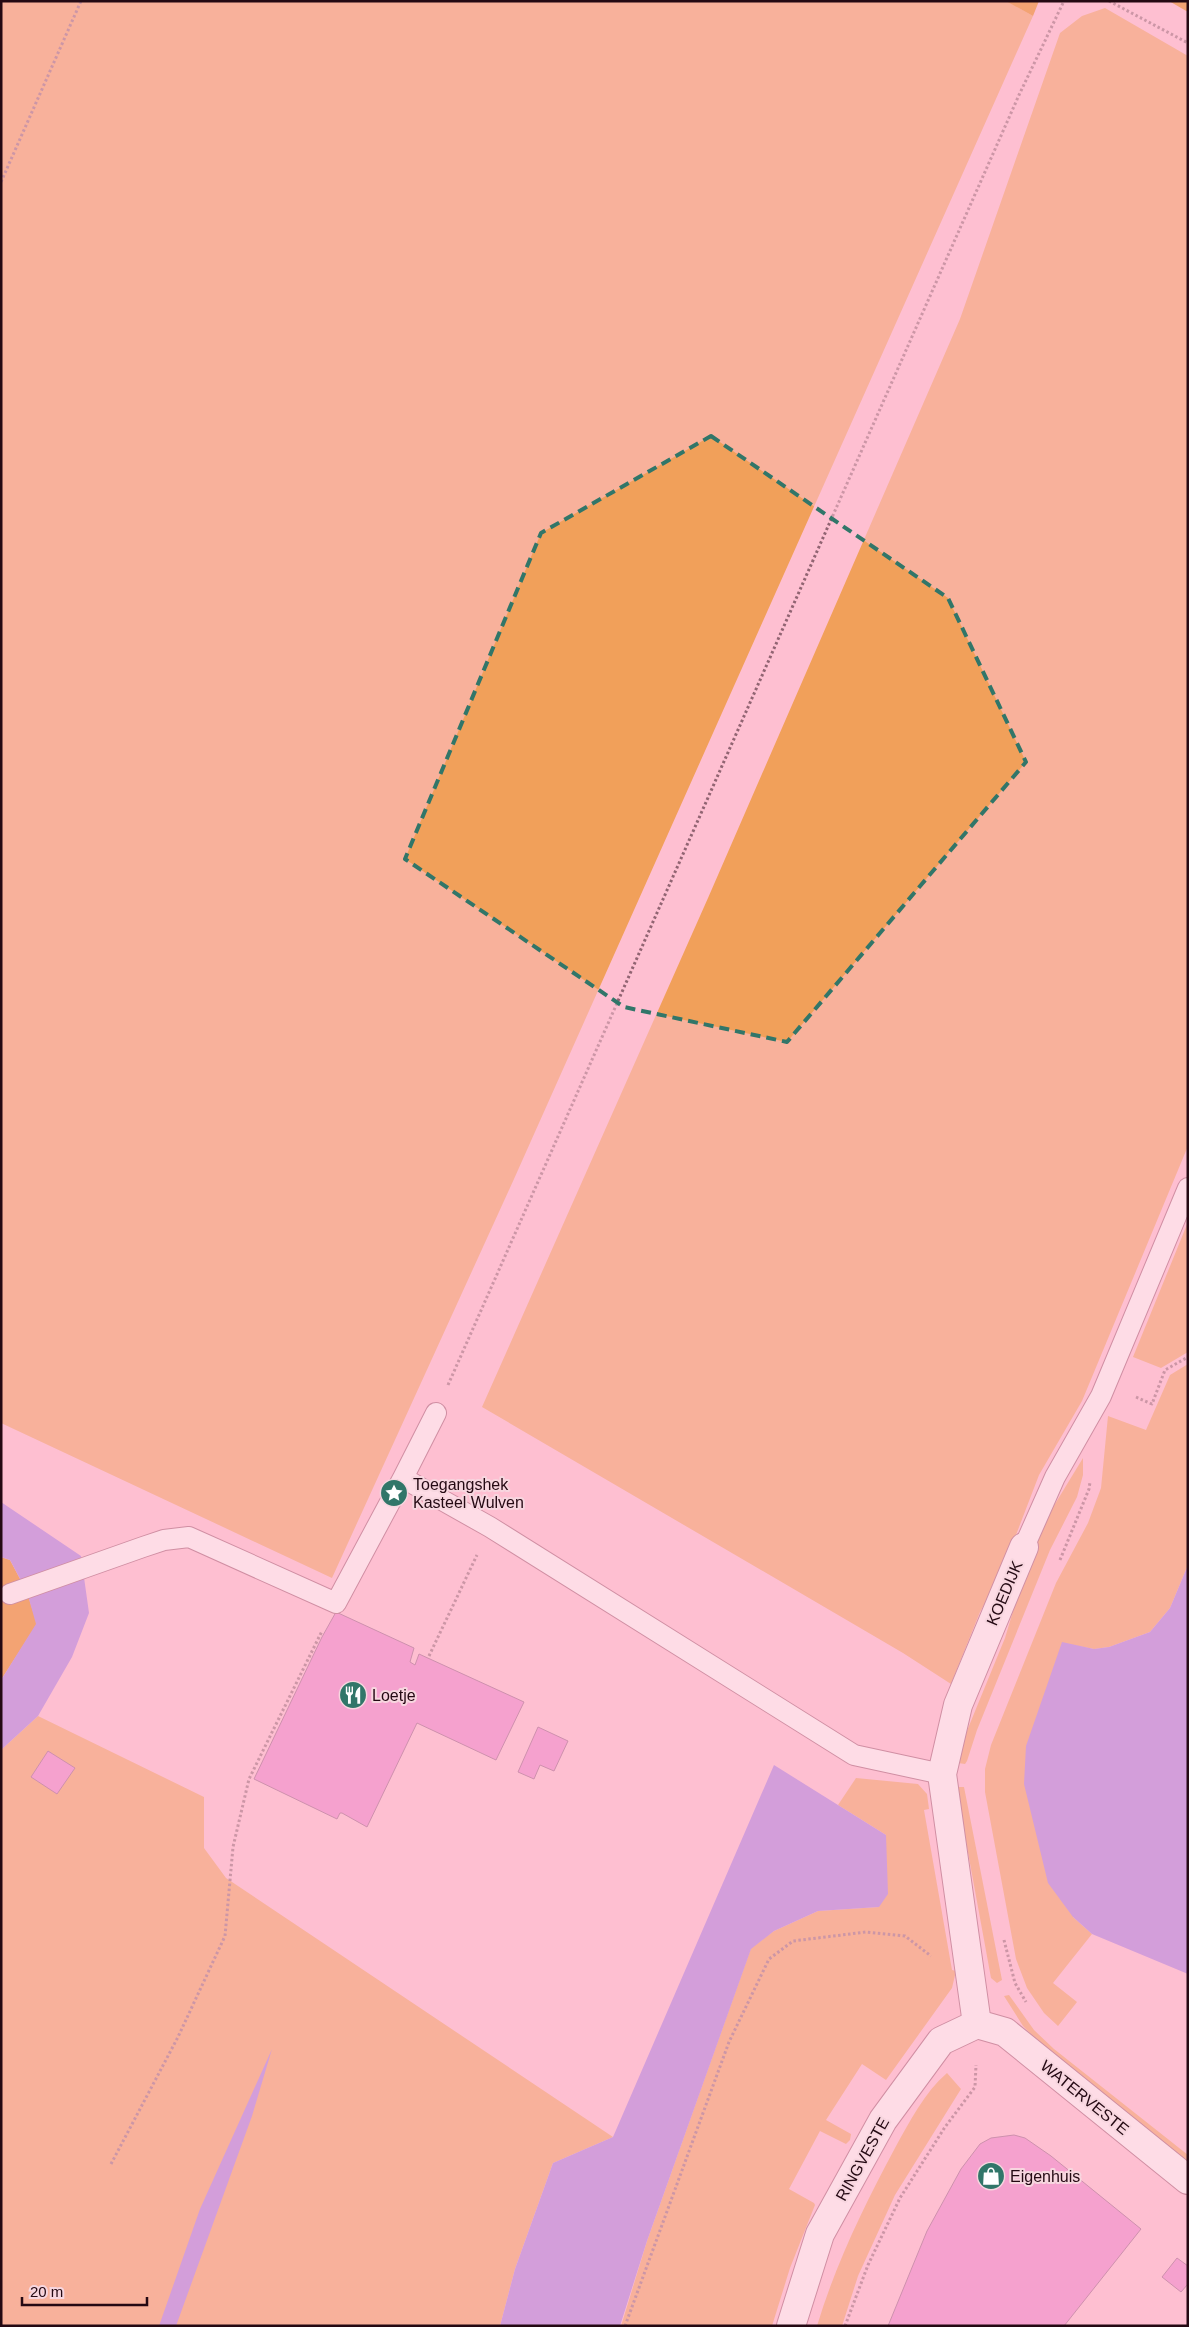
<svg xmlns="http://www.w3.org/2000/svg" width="1189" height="2327" viewBox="0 0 1189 2327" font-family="Helvetica,sans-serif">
<rect width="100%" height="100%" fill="#febfd1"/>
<path fill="#f1a05a" d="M 1,1 L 1007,1 L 1033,16 L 514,1179 L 332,1578 L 1,1423 Z
M 1105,8 L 1188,56 L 1188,1146 L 1082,1401 L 1039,1475 L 1001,1574 L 980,1612 L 951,1684 L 903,1653 L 482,1407 L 708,898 L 960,319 L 1060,33 L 1082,16 Z
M 1188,1222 L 1188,1352 L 1161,1368 L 1133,1357 Z
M 1188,1364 L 1188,1565 L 1170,1608 L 1150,1632 L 1109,1647 L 1094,1649 L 1062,1643 L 1073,1917 L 1092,1934 L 1053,1983 L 1077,2002 L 1058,2026 L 1044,2013 L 1027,1988 L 1016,1959 L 985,1792 L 985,1769 L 991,1745 L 1056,1583 L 1088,1523 L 1101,1488 L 1108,1416 L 1146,1430 L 1170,1375 Z
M 1083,1458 L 1083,1475 L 1077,1497 L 1050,1550 L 977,1730 L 967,1761 L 965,1764 L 958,1763 L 962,1743 L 1005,1638 L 1022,1581 L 1044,1522 Z
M 38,1716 L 204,1797 L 204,1848 L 226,1878 L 613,2137 L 553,2163 L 515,2269 L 500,2326 L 1,2326 L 1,1750 Z
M 856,1778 L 918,1784 L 927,1794 L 929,1809 L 924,1810 L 952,1970 L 956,1971 L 952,1988 L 886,2080 L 862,2064 L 826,2120 L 851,2134 L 850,2140 L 846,2144 L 820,2131 L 789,2189 L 814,2203 L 815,2205 L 790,2268 L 772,2326 L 621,2326 L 647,2241 L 751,1948 L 774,1931 L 818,1911 L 879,1907 L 886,1835 L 838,1805 Z
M 956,1787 L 964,1787 L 1002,1980 L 997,1983 L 991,1978 Z
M 1009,1995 L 1034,2030 L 1054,2049 L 1188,2155 L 1188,2162 L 1044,2048 L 1023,2026 L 1004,1996 Z
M 947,2073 L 961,2089 L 895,2195 L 858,2276 L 842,2326 L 817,2326 C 836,2263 864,2206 895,2148 C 910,2121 924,2093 947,2073 Z"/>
<path fill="#e78000" d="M 1006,1 L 1039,1 L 1033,16 Z
M 1169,1 L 1188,1 L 1188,12 Z
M 1,1557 L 10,1560 L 27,1592 L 37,1624 L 1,1680 Z"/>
<path fill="#a075e5" d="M 1,1502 L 81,1556 L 89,1613 L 72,1657 L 38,1716 L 1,1750 L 1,1680 L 36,1624 L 27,1592 L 10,1560 L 1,1557 Z
M 1188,1565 L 1188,1974 L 1092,1934 L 1073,1917 L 1048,1883 L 1024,1784 L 1026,1746 L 1062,1642 L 1094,1649 L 1109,1647 L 1150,1632 L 1170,1608 Z
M 774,1765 L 886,1835 L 888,1894 L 879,1907 L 818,1911 L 774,1931 L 751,1949 L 647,2241 L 620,2326 L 500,2326 L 515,2269 L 553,2163 L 613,2137 Z
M 272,2049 L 252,2116 L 176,2326 L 159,2326 L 200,2209 Z"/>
<path fill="#ec7cca" stroke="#945881" d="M 336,1612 L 414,1648 L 410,1662 L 415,1665 L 419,1654 L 524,1702 L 496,1760 L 417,1723 L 367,1827 L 342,1813 L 340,1813 L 337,1819 L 254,1779 L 322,1637 Z
M 538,1727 L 568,1741 L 554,1771 L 540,1765 L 534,1779 L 518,1772 Z
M 48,1751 L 75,1768 L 57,1794 L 31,1777 Z
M 1014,2135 L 1025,2138 L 1051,2156 L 1141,2229 L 1064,2326 L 888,2326 L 927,2231 L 961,2169 L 980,2144 L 991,2138 Z
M 1177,2258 L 1188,2266 L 1188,2284 L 1181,2292 L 1162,2277 Z"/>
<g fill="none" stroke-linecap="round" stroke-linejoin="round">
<g stroke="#9a546b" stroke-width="22">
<path id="lane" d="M 436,1413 L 403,1478 L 490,1527 L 854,1755 L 942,1774
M 1024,1547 L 1055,1477 L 1101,1396 L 1188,1188
M 10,1594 L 143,1547 L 164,1540 L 189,1537 L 336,1603 L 403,1478"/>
</g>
<g stroke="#9a546b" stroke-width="30">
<path id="street" d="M 977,2024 L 942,1774 L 958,1705 L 1024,1547
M 977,2024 L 1005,2032 L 1188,2180
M 791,2326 L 820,2234 L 883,2120 L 941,2041 L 977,2024"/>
</g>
<path stroke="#916472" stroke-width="3" stroke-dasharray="2.5 2.5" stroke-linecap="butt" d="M 1109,1 L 1188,43
M 1,182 L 81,1
M 448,1385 L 1019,95 L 1064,1
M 1136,1397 L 1152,1404 L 1165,1370 L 1188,1357
M 1060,1560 L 1089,1489 L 1090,1482
M 429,1656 L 477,1555
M 1004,1940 L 1015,1983 L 1026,2002
M 111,2164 L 178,2037 L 225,1936 L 233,1847 L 249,1779 L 322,1631
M 625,2326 L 729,2042 L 769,1959 L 793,1941 L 866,1932 L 905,1936 L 931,1956
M 845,2326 L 868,2265 L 900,2198 L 945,2127 L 975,2087 L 976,2065"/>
<use href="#lane" stroke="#fff" stroke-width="20"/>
<use href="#street" stroke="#fff" stroke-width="28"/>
</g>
<path d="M0 0H1189V2327H0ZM 711,436 L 948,598 L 1026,762 L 787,1042 L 624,1007 L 405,859 L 541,533 Z" fill="#febfd1" fill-opacity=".55" fill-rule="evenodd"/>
<path fill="none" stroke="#317669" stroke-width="4" stroke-dasharray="10 6" stroke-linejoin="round" d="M 711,436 L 948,598 L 1026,762 L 787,1042 L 624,1007 L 405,859 L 541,533 Z"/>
<defs>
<g id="sight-disc" transform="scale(1.4375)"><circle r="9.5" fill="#317669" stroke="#f7d6df"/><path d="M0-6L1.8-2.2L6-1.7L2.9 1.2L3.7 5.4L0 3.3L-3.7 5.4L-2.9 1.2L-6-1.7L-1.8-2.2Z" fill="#fff"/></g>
<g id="restaurant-disc" transform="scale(1.4375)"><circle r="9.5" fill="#317669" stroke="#f7d6df"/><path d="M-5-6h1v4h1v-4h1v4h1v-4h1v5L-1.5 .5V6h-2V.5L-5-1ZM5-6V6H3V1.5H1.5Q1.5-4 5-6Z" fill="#fff"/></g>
<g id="shop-disc" transform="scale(1.4375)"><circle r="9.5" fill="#317669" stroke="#f7d6df"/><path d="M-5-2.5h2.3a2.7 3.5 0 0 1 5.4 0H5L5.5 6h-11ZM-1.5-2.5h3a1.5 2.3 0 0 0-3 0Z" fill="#fff"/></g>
</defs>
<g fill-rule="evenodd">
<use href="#sight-disc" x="394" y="1493"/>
<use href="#restaurant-disc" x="353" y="1695"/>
<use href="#shop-disc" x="991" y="2176"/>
</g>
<g text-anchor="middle" stroke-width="4" stroke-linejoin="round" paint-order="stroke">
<g font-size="16" fill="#240913" stroke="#f7d6df" text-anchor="start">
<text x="413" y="1490">Toegangshek<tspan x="413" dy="18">Kasteel Wulven</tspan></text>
<text x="372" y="1701">Loetje</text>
<text x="1010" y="2182">Eigenhuis</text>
</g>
<g font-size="16" fill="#240913" stroke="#f7d6df">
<text transform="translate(1004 1593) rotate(-67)" y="6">KOEDIJK</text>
<text transform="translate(1085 2097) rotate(39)" y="6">WATERVESTE</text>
<text transform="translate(862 2159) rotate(-61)" y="6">RINGVESTE</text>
</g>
</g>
<rect width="1189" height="2327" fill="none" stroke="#240913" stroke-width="5"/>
<path d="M22 2297v8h125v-8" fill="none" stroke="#240913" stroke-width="2.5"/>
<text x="30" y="2297" font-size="15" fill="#240913" stroke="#f7d6df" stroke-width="4" paint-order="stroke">20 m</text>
</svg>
